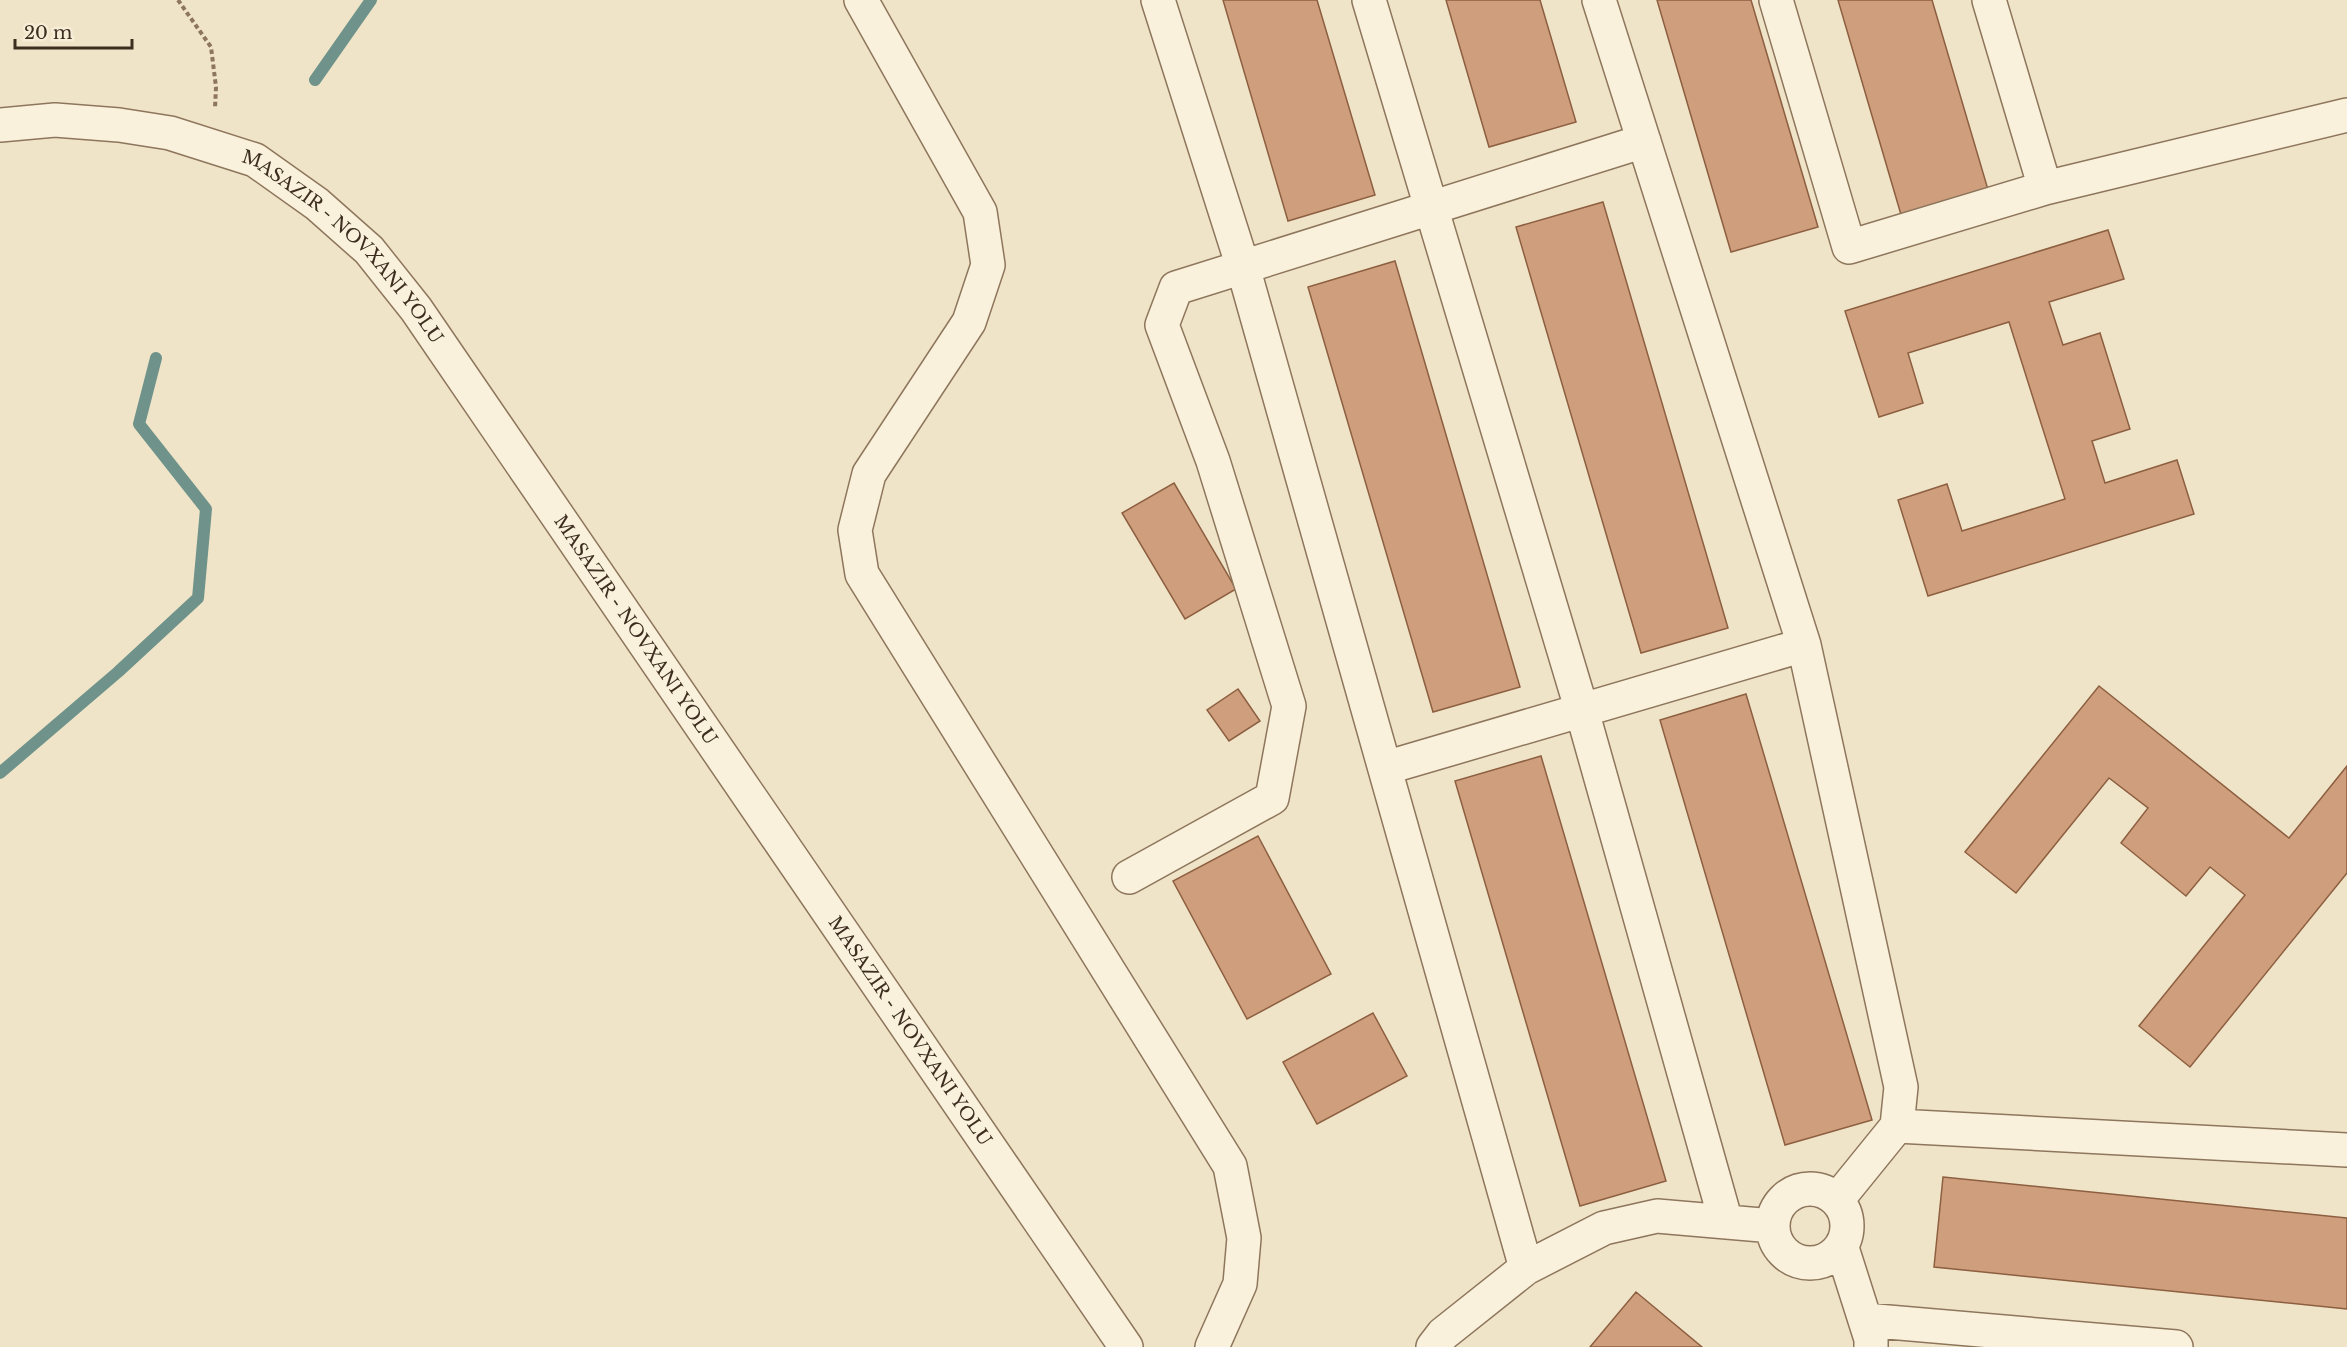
<svg xmlns="http://www.w3.org/2000/svg" width="2347" height="1347" viewBox="0 0 2347 1347" font-family="'Libre Baskerville',serif">
<rect width="100%" height="100%" fill="#f0e4c8"/>
<g fill="none" stroke-linecap="round" stroke-linejoin="round">
<path stroke="#6f938a" stroke-width="12" d="M 315,80 L 371,0
M 0,773 L 118,672 L 198,598 L 206,509 L 139,424 L 156,358"/>
</g>
<path fill="#cf9f7d" stroke="#8d5f41" stroke-width="1.5" d="M 1223,0 L 1317,0 L 1375,195 L 1288,221 Z
M 1446,0 L 1540,0 L 1576,122 L 1489,147 Z
M 1657,0 L 1751,0 L 1818,227 L 1731,252 Z
M 1838,0 L 1932,0 L 1989,193 L 1902,218 Z
M 1603,202 L 1728,628 L 1641,653 L 1516,227 Z
M 2108,230 L 2124,279 L 2049,302 L 2063,345 L 2100,333 L 2130,429 L 2092,441 L 2105,483 L 2177,460 L 2194,514 L 1928,596 L 1898,500 L 1947,484 L 1962,531 L 2065,499 L 2009,322 L 1908,353 L 1923,403 L 1879,417 L 1845,311 Z
M 1395,261 L 1520,687 L 1433,712 L 1308,287 Z
M 1174,483 L 1236,589 L 1185,619 L 1122,513 Z
M 2099,686 L 2289,838 L 2347,766 L 2347,873 L 2190,1067 L 2139,1026 L 2245,895 L 2210,867 L 2186,896 L 2121,843 L 2148,808 L 2109,778 L 2016,893 L 1965,852 Z
M 1238,689 L 1260,721 L 1229,741 L 1207,710 Z
M 1746,694 L 1872,1120 L 1785,1145 L 1660,720 Z
M 1541,756 L 1666,1181 L 1580,1206 L 1455,781 Z
M 1258,836 L 1331,974 L 1247,1019 L 1173,881 Z
M 1373,1013 L 1407,1076 L 1317,1124 L 1283,1062 Z
M 1943,1177 L 2347,1218 L 2347,1309 L 1934,1267 Z
M 1636,1292 L 1702,1347 L 1590,1347 Z"/>
<g fill="none" stroke-linecap="round" stroke-linejoin="round">
<g stroke="#8d765c" stroke-width="36">
<path id="minor" d="M 861,0 L 980,212 L 988,265 L 969,322 L 869,474 L 855,530 L 862,574 L 1230,1166 L 1244,1238 L 1240,1284 L 1212,1347
M 1158,0 L 1243,267 L 1526,1268
M 1369,0 L 1582,711 L 1726,1222
M 1599,0 L 1804,645 L 1901,1087 L 1897,1126 L 1837,1200
M 1776,0 L 1849,247 L 2045,188 L 2347,115
M 1989,0 L 2045,188
M 1385,768 L 1804,645
M 1129,877 L 1272,798 L 1289,706 L 1213,461 L 1162,325 L 1176,288 L 1644,141
M 1897,1126 L 2347,1150
M1773 1226a37 37 0 1 1 74 0a37 37 0 1 1-74 0Z
M 1842,1248 L 1871,1339 L 1871,1347
M 1865,1320 L 2176,1347
M 1433,1347 L 1443,1334 L 1526,1268 L 1604,1228 L 1657,1216 L 1773,1226"/>
</g>
<g stroke="#8d765c" stroke-width="36">
<g id="tertiary">
<path id="s1" d="M 0,125 L 55,120 L 119,125 L 170,133 L 255,160 L 317,204 L 369,250 L 416,309 L 1126,1347"/>
</g>
</g>
<path stroke="#8d765c" stroke-width="4" stroke-dasharray="4.5 3" stroke-linecap="butt" d="M 178,0 L 211,47 L 216,87 L 215,108"/>
<use href="#minor" stroke="#faf1dc" stroke-width="33"/>
<use href="#tertiary" stroke="#faf1dc" stroke-width="33"/>
</g>
<g text-anchor="middle" stroke-width="4.5" stroke-linejoin="round" paint-order="stroke">
<g font-size="18" fill="#3d2e20" stroke="#f7eed8">
<text dy="6" stroke="none"><textPath href="#s1" startOffset="384">MASAZIR - NOVXANI YOLU</textPath></text>
<text dy="6" stroke="none"><textPath href="#s1" startOffset="870">MASAZIR - NOVXANI YOLU</textPath></text>
<text dy="6" stroke="none"><textPath href="#s1" startOffset="1356">MASAZIR - NOVXANI YOLU</textPath></text>
</g>
</g>
<path d="M15 39v9h117v-9" fill="none" stroke="#3d2e20" stroke-width="3"/>
<text x="24" y="39" font-size="18" fill="#3d2e20" stroke="#f7eed8" stroke-width="4.5" paint-order="stroke">20 m</text>
</svg>
